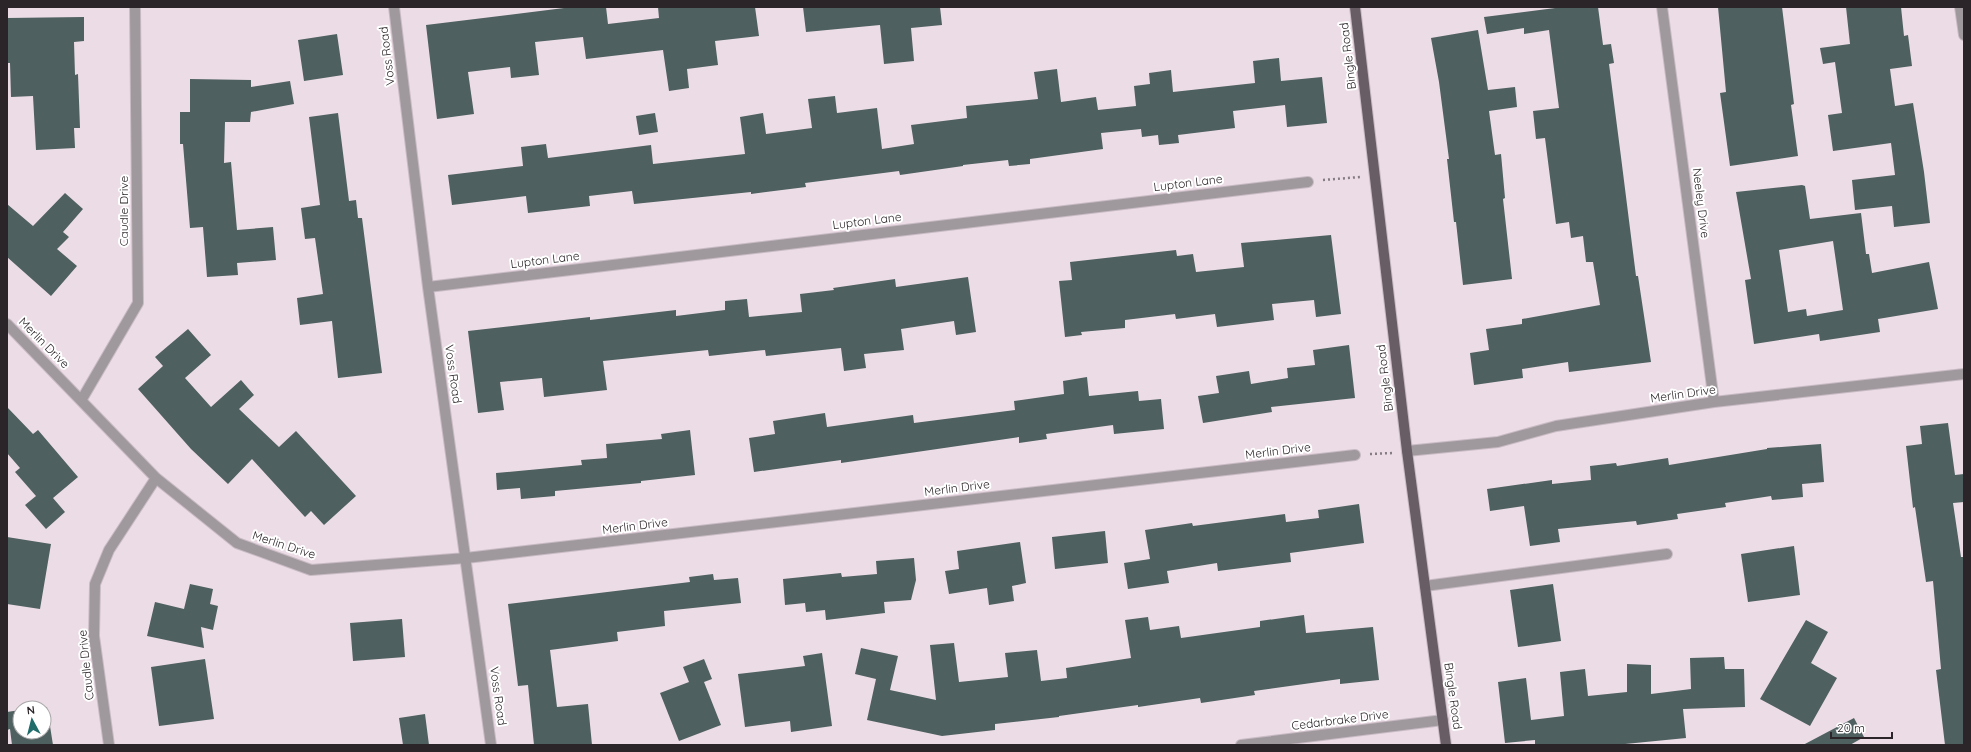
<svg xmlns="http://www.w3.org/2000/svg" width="1971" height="752" viewBox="0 0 1971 752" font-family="Quicksand,sans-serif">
<rect width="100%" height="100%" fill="#ecdce6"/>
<path fill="#4e6060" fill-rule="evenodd" d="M 572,7 L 606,7 L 608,24 L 659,18 L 658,7 L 755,7 L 759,36 L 715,41 L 718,65 L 687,69 L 689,88 L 669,91 L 663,50 L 586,59 L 583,37 L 535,42 L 539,75 L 511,78 L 510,67 L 468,72 L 474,114 L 437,119 L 426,25 Z
M 803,7 L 940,7 L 942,25 L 911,28 L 914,61 L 884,64 L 880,25 L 806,32 Z
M 1563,7 L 1598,7 L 1603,45 L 1611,44 L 1614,63 L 1609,64 L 1621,157 L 1636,276 L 1638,276 L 1651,362 L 1569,372 L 1568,362 L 1522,369 L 1523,378 L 1474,385 L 1470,353 L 1489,350 L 1486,329 L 1522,324 L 1522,319 L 1600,305 L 1593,262 L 1586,262 L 1583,236 L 1571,238 L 1569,222 L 1556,224 L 1545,138 L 1536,139 L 1533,111 L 1559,108 L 1549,30 L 1524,34 L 1524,28 L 1487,34 L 1484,17 Z
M 1718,7 L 1782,7 L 1794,104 L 1791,105 L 1798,156 L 1730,166 L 1720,93 L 1726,92 Z
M 1846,7 L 1901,7 L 1904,36 L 1908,35 L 1912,66 L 1890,69 L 1895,106 L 1913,103 L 1924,172 L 1930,223 L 1894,227 L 1892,206 L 1855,210 L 1852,180 L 1895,175 L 1891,143 L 1833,151 L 1828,115 L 1842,113 L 1835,62 L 1823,64 L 1820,48 L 1850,44 Z
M 84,17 L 84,41 L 74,42 L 75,75 L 78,74 L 80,128 L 74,128 L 75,148 L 36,150 L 33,96 L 11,97 L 10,63 L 7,63 L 7,18 Z
M 1478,30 L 1488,90 L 1515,87 L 1517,107 L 1489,111 L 1495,155 L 1501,154 L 1505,198 L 1503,199 L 1512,279 L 1463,285 L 1456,222 L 1454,222 L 1447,159 L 1449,159 L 1439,82 L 1431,38 Z
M 337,34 L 343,75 L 304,81 L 298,40 Z
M 1279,58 L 1281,81 L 1322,77 L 1327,123 L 1287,127 L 1285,105 L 1233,111 L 1235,128 L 1178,135 L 1179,143 L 1159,145 L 1158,135 L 1142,137 L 1141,129 L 1101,133 L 1103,149 L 1030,159 L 1030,164 L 1009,166 L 1008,160 L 963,165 L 963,166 L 900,175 L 899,171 L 805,183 L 806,187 L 751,194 L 751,192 L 634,204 L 632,191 L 589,196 L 590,206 L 528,213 L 526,196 L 452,205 L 448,175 L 523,166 L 521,147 L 546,144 L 548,158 L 651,145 L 653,164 L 745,154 L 740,117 L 763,113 L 766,134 L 812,128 L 808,99 L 835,96 L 837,113 L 877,108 L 882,149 L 914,144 L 911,125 L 967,118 L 966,106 L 1038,99 L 1034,72 L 1057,69 L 1061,102 L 1096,97 L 1098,110 L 1136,106 L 1134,86 L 1150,84 L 1149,73 L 1171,70 L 1173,92 L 1255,83 L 1253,61 Z
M 190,79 L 251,80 L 251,87 L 290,81 L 294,104 L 251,112 L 250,122 L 225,122 L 224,163 L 231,162 L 237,230 L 273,227 L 276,260 L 237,263 L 238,275 L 207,277 L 203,227 L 190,228 L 183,144 L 180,144 L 180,112 L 190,112 Z
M 338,113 L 349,201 L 356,200 L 358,218 L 362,218 L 382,373 L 338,378 L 332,321 L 300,325 L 297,298 L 323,294 L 315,238 L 305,239 L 301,208 L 320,205 L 309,117 Z
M 655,113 L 658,132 L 639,135 L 636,116 Z
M 1802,185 L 1805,186 L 1810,219 L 1861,213 L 1866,254 L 1869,254 L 1872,273 L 1929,262 L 1938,309 L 1878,319 L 1880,332 L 1820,341 L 1819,334 L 1754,344 L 1745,280 L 1751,279 L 1736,192 ZM 1833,241 L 1843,310 L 1807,316 L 1806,309 L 1788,312 L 1779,250 Z
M 65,193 L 83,209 L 63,232 L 69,237 L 57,249 L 77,266 L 51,296 L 7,257 L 7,204 L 33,226 Z
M 1331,235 L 1341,314 L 1316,317 L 1314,300 L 1272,304 L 1274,320 L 1217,327 L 1215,314 L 1176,319 L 1175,314 L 1125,320 L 1125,328 L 1081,332 L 1082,335 L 1065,337 L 1059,281 L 1072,280 L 1070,262 L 1176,250 L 1177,256 L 1193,254 L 1196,272 L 1244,267 L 1241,243 Z
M 968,277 L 976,332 L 956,335 L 954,321 L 901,329 L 904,350 L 864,354 L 866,368 L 844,371 L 841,348 L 766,356 L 765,350 L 709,356 L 708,350 L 603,361 L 607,390 L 544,397 L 542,378 L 500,382 L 504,410 L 478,413 L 468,331 L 590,317 L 590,320 L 676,310 L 676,316 L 725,310 L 725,301 L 747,299 L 749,317 L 802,312 L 800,294 L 834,290 L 833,288 L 895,279 L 896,287 Z
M 188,329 L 211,355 L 185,378 L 211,407 L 241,380 L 254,395 L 239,409 L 279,447 L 296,431 L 356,496 L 324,525 L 311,511 L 305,517 L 252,459 L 228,484 L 191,449 L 138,389 L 163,366 L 155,357 Z
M 1349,345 L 1355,398 L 1271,407 L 1272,412 L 1203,423 L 1198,396 L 1219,393 L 1216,376 L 1249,371 L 1251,384 L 1288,378 L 1287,368 L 1315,365 L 1313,350 Z
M 1087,377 L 1089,396 L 1138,391 L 1139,401 L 1161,399 L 1164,429 L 1114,434 L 1113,425 L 1046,434 L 1047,439 L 1019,443 L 1019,437 L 841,463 L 841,460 L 754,472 L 749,438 L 775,434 L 773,421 L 825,413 L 827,427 L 913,415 L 914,423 L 1015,410 L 1014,401 L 1064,394 L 1063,381 Z
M 7,407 L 33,434 L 38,430 L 78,477 L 53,498 L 65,512 L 46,529 L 25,505 L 36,496 L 15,472 L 20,468 L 7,453 Z
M 1948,423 L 1955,475 L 1964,474 L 1964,502 L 1953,503 L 1961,557 L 1964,557 L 1964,745 L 1945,745 L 1936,670 L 1941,669 L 1933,581 L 1926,582 L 1915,507 L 1913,508 L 1906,446 L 1922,444 L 1920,426 Z
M 690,430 L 695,475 L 641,481 L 641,483 L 555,491 L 555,496 L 521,499 L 520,488 L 497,490 L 496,473 L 582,465 L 581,460 L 607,458 L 606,444 L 662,439 L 661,434 Z
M 1821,444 L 1824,482 L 1802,484 L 1803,497 L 1772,500 L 1771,496 L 1725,503 L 1726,507 L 1677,514 L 1678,519 L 1637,525 L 1636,521 L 1558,529 L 1560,542 L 1530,546 L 1524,506 L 1490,511 L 1487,489 L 1552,480 L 1552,484 L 1591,480 L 1590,466 L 1616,463 L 1617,466 L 1668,458 L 1669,465 L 1767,449 L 1767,448 Z
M 1359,504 L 1364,543 L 1290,553 L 1291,562 L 1218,571 L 1217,563 L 1167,571 L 1169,583 L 1128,589 L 1124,563 L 1150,559 L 1145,530 L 1192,523 L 1193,526 L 1285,514 L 1286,522 L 1319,518 L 1318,510 Z
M 1105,531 L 1108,563 L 1055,569 L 1052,537 Z
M 7,537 L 51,544 L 40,609 L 7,604 Z
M 1020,542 L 1026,583 L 1012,586 L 1014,601 L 989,605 L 987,588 L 949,594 L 945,571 L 959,569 L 957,551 Z
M 1794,546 L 1800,595 L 1748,602 L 1741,554 Z
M 914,558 L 916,580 L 911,600 L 884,602 L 885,613 L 826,620 L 825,610 L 806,612 L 805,603 L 785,605 L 783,579 L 841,573 L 842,577 L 877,574 L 876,561 Z
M 713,574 L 714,580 L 738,578 L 741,603 L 664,611 L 665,626 L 617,632 L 618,641 L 550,650 L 557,707 L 588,704 L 592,745 L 534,745 L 528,685 L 518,686 L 508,604 L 690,582 L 689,577 Z
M 190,584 L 213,589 L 210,604 L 218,606 L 213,630 L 201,627 L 204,648 L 147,636 L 155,602 L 184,609 Z
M 1553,584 L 1561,641 L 1518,647 L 1510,590 Z
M 1304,615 L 1306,633 L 1373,627 L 1379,680 L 1340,684 L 1340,679 L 1254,691 L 1255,695 L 1201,703 L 1200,698 L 1138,707 L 1138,705 L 1059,716 L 1059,717 L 995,724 L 995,730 L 942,736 L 867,720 L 876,679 L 855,674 L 861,648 L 898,656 L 890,690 L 936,700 L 930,645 L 954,643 L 959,682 L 1008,677 L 1005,653 L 1037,650 L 1041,681 L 1067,678 L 1066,668 L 1131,658 L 1125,620 L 1148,617 L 1150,630 L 1179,626 L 1181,638 L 1260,627 L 1260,621 Z
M 402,619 L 405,657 L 353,661 L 350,623 Z
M 1806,620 L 1828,632 L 1811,663 L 1837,678 L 1810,726 L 1760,699 Z
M 822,653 L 832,726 L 791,732 L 790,721 L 745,727 L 738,674 L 805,666 L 803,656 Z
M 1724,657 L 1725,669 L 1744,669 L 1745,707 L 1683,709 L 1686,738 L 1615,745 L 1535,745 L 1535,740 L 1505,743 L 1498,682 L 1526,678 L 1531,720 L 1564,716 L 1560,672 L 1585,669 L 1588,696 L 1627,692 L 1627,664 L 1651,665 L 1651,694 L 1691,689 L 1690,658 Z
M 205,659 L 214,719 L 159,726 L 151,667 Z
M 704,659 L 712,679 L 704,682 L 721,725 L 679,741 L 660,693 L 689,682 L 683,667 Z
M 47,707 L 53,745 L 12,745 L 10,729 L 7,730 L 7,712 L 20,710 L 20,732 L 44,732 L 44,708 L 37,708 Z
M 425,714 L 429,745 L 403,745 L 399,718 Z
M 1854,718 L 1864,737 L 1850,745 L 1803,745 Z"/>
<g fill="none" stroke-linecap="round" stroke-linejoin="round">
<g stroke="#c9bbc4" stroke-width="12">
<path id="minor" d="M 394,7 L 428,287 L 491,745
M 1662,7 L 1714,402
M 1960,7 L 1964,35
M 428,287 L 1308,182
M 7,324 L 156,478 L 237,543 L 311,570 L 466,558 L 1355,455
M 82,399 L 138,303 L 135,7
M 1407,451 L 1498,442 L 1556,426 L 1714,402 L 1964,374
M 1425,586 L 1667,554
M 109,745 L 94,636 L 95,584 L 109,550 L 156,478
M 1241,745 L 1443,720"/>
</g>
<g stroke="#c9bbc4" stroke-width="12">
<path id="major" d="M 1355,7 L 1407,451 L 1446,745"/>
</g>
<path stroke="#857b82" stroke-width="2.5" stroke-dasharray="2 3" stroke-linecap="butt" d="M 1323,180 L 1360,177
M 1370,454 L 1393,453"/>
<use href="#minor" stroke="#9f999d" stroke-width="10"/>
<use href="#major" stroke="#685d64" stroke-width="10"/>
</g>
<g text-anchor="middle" stroke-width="4" stroke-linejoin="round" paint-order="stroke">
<g font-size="12" fill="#2b2529" stroke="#fff">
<text transform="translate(387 56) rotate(-97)" y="4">Voss Road</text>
<text transform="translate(1348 56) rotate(-97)" y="4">Bingle Road</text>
<text transform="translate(1188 183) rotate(-7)" y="4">Lupton Lane</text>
<text transform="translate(1701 203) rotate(83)" y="4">Neeley Drive</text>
<text transform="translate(124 211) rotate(-90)" y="4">Caudle Drive</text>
<text transform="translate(867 221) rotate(-7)" y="4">Lupton Lane</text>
<text transform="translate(545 260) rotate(-7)" y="4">Lupton Lane</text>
<text transform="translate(44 343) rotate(45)" y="4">Merlin Drive</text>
<text transform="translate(453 374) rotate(82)" y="4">Voss Road</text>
<text transform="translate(1385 378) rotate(-97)" y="4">Bingle Road</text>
<text transform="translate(1683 394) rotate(-8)" y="4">Merlin Drive</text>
<text transform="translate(1278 451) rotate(-7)" y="4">Merlin Drive</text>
<text transform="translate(957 488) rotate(-7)" y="4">Merlin Drive</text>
<text transform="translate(635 526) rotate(-7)" y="4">Merlin Drive</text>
<text transform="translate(284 545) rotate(18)" y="4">Merlin Drive</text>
<text transform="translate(86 665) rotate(-96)" y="4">Caudle Drive</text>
<text transform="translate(498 696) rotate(82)" y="4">Voss Road</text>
<text transform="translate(1453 696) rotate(82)" y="4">Bingle Road</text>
<text transform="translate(1340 720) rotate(-7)" y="4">Cedarbrake Drive</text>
</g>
</g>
<rect width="1971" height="752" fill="none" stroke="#2b2529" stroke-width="16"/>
<g transform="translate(32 720) rotate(353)"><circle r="19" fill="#ffffff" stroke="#aaa8a9"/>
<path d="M0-3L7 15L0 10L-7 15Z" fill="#206c6b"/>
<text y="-6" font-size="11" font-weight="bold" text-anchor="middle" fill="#2b2529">N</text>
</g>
<path d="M1831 732v6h61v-6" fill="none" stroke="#2b2529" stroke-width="2"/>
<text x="1837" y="732" font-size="12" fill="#2b2529" stroke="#ffffff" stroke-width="3" paint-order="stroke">20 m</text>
</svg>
